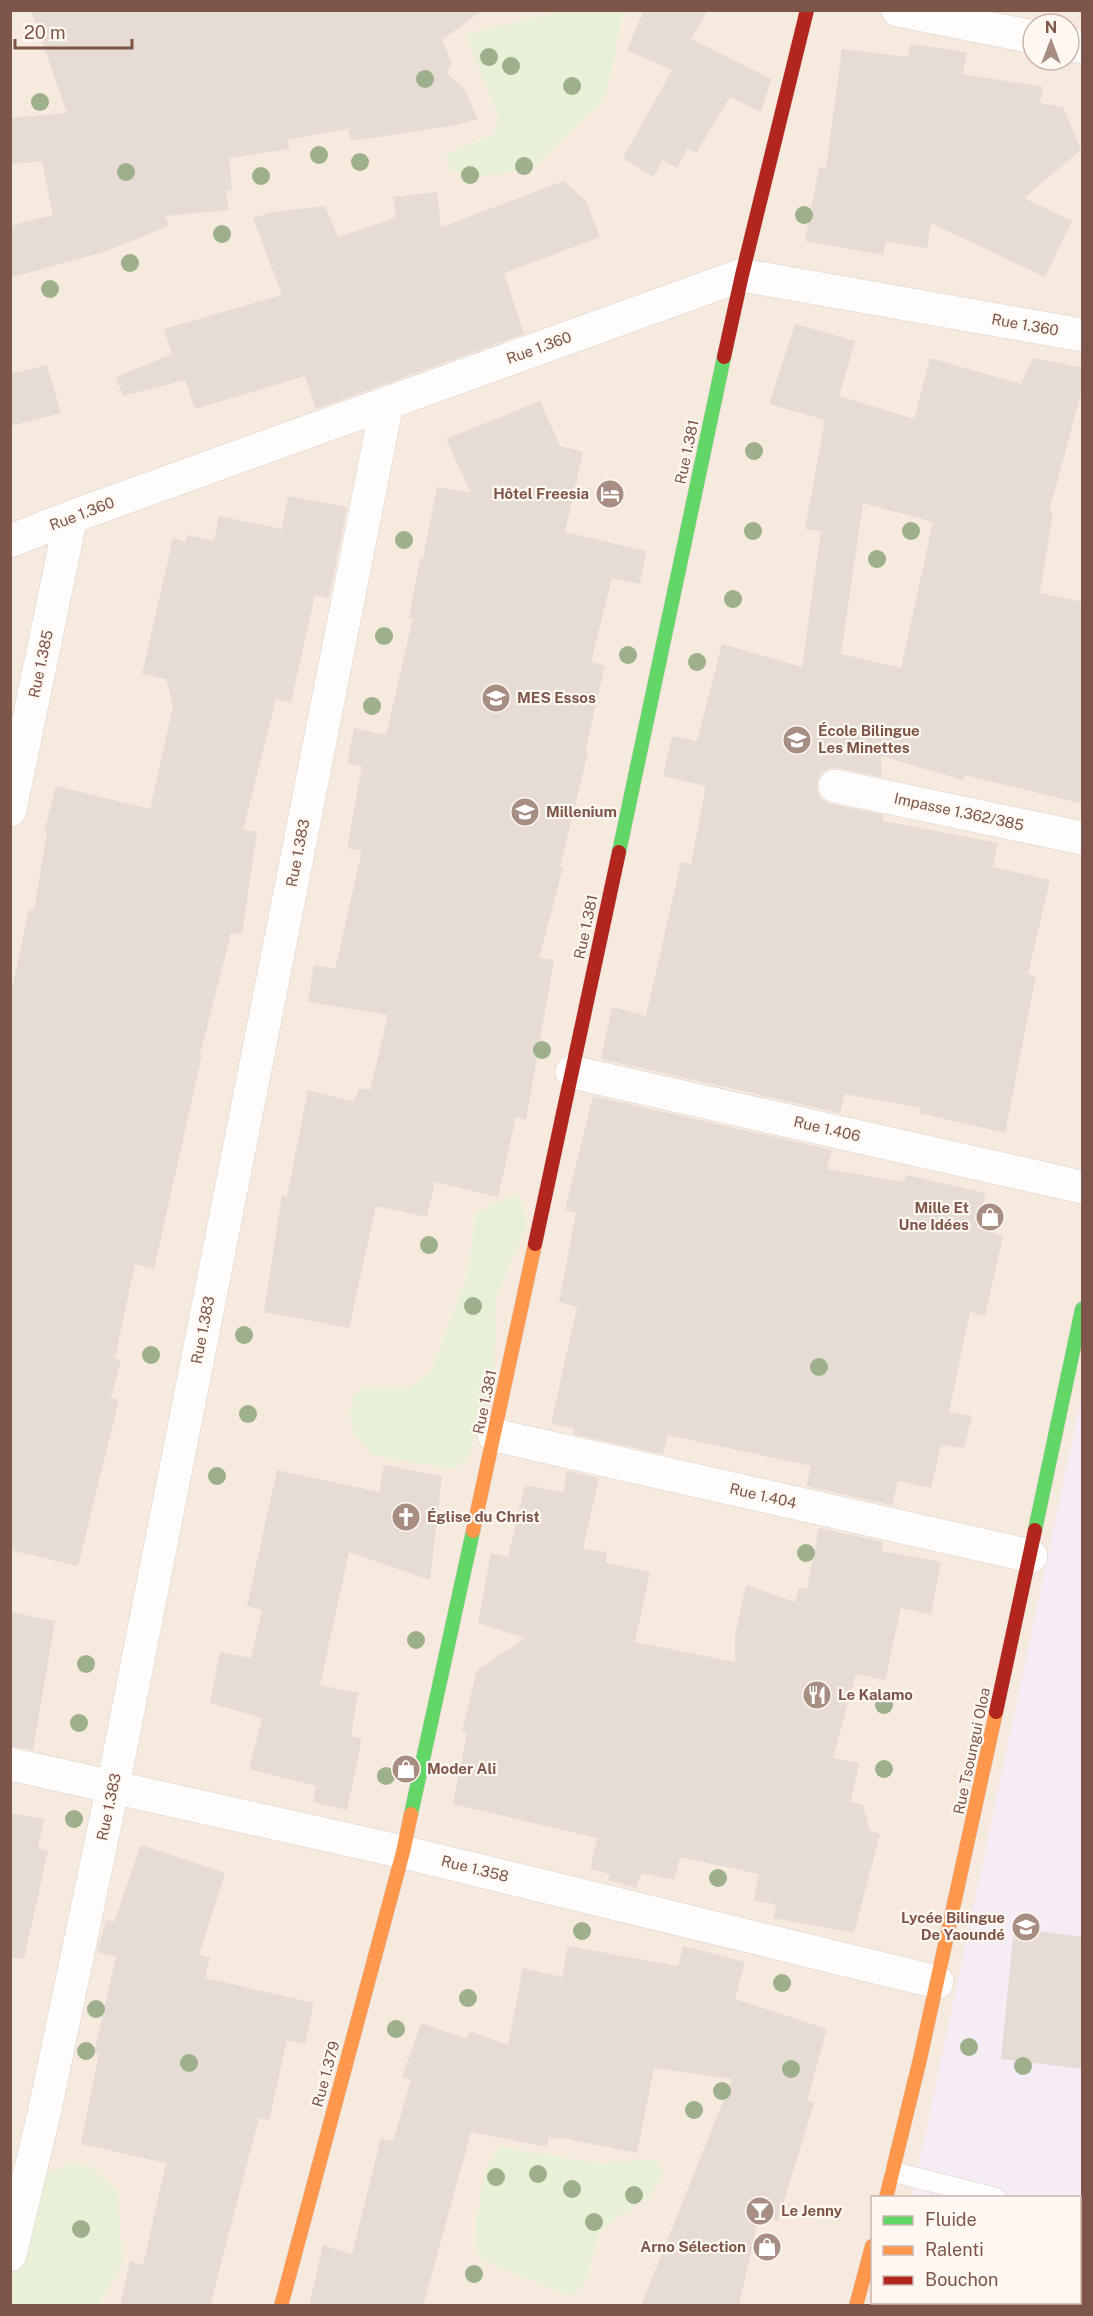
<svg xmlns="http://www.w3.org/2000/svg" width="1093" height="2316" viewBox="0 0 1093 2316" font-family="'Public Sans',sans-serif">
<rect width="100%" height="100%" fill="#f9f4ee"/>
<path fill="#f6e9de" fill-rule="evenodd" d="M 10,11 L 553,11 L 552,14 L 467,35 L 499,118 L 494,134 L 447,154 L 452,171 L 608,86 L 623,11 L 1082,11 L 1082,2305 L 98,2305 L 123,2264 L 20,2186 L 11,2184 ZM 1033,24 L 1069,24 L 1069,60 L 1033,60 ZM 476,1213 L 526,1227 L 496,1298 L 494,1376 L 353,1431 L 362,1389 L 408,1389 L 431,1372 L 468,1274 ZM 500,2147 L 600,2164 L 654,2159 L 649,2197 L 600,2229 L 585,2282 L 573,2295 L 563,2293 L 478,2258 ZM 872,2198 L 1080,2198 L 1080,2302 L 872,2302 Z"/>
<path fill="#f5ecf5" d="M 1082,1394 L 1082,2305 L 889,2306 L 890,2302 L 1080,2302 L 1080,2198 L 912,2197 Z"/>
<path fill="#e8f1d7" d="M 553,11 L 623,11 L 608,87 L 600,103 L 534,167 L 479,177 L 451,171 L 446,154 L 494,135 L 499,118 L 466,35 L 552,14 Z
M 513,1195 L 521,1199 L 526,1227 L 496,1298 L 494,1376 L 468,1457 L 455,1469 L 373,1455 L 353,1431 L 350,1413 L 354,1396 L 362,1389 L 408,1389 L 431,1372 L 468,1274 L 476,1213 Z
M 500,2147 L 600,2164 L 655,2159 L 664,2173 L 649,2197 L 600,2229 L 585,2282 L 573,2295 L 563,2293 L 478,2258 L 476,2220 L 487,2167 Z
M 70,2164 L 90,2166 L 117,2191 L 123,2264 L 98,2305 L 11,2305 L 10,2184 L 20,2186 Z
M 1080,2276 L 1082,2277 L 1082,2305 L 918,2305 L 919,2302 L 1080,2302 Z"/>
<path fill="#e6dbd5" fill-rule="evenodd" d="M 31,10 L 483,10 L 442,40 L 452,64 L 446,72 L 464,89 L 478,119 L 457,125 L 351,141 L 348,129 L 287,140 L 290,149 L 229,158 L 232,190 L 226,192 L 229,210 L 165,216 L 169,226 L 106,251 L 10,278 L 10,226 L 53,215 L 42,161 L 10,164 L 10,118 L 67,113 Z
M 644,10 L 708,10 L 691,39 L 771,79 L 761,112 L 730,97 L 696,153 L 687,149 L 677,168 L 663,160 L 653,177 L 623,158 L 672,70 L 627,50 Z
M 910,44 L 967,52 L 963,74 L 1043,87 L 1040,103 L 1063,107 L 1081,150 L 1024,198 L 1072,221 L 1045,277 L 931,223 L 927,248 L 886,241 L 883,255 L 805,241 L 819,167 L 826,168 L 842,49 L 908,57 Z
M 564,181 L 586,201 L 600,237 L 504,273 L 524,334 L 316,409 L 305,376 L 195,409 L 185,380 L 123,396 L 116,377 L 172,354 L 164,329 L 282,295 L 253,218 L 272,212 L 325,206 L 338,237 L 396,218 L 393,197 L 437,192 L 441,227 Z
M 795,324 L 855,341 L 839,396 L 914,419 L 930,358 L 1021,384 L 1033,358 L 1083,368 L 1083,386 L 1049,512 L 1053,512 L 1040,593 L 1083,602 L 1083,804 L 965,775 L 963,780 L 881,756 L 882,777 L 839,768 L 830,768 L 821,773 L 817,783 L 817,791 L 822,800 L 831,804 L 883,815 L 883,821 L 998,843 L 993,867 L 1050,880 L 1028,974 L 1036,976 L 1005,1133 L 920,1113 L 921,1108 L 845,1094 L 840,1113 L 601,1059 L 612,1007 L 646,1016 L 681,862 L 691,864 L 706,786 L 663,776 L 672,736 L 697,741 L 722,644 L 802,667 L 821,531 L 805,529 L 825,420 L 769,404 ZM 863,503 L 933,522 L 901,668 L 841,654 Z
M 47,365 L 61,413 L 10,426 L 10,374 Z
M 540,401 L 560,446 L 583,452 L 565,532 L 646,551 L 640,584 L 612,578 L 591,662 L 605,666 L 585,752 L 588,752 L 560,867 L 563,868 L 539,958 L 554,960 L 526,1120 L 516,1117 L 498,1197 L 435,1182 L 427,1217 L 376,1206 L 349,1328 L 264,1312 L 282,1195 L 287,1196 L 308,1090 L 354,1102 L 359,1088 L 370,1090 L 388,1015 L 308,1002 L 314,965 L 335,969 L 362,851 L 347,848 L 362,766 L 347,764 L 354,728 L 386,735 L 413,618 L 409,618 L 420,559 L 423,559 L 437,487 L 471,493 L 446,439 Z
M 288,496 L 347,507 L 346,512 L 329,598 L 315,595 L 291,702 L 276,699 L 243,830 L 257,832 L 242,934 L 231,933 L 200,1055 L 202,1055 L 154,1269 L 135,1264 L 115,1358 L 121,1360 L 111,1398 L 119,1400 L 78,1566 L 10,1550 L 10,998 L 29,909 L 34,910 L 47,832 L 44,832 L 56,786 L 150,809 L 173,706 L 166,679 L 142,674 L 173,538 L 186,542 L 186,535 L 214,541 L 219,516 L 282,529 Z
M 593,1096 L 832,1150 L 827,1169 L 904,1182 L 906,1175 L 986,1193 L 977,1228 L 1003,1236 L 985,1316 L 970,1312 L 949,1412 L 972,1416 L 964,1448 L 941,1445 L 931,1488 L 898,1481 L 892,1505 L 806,1486 L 811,1466 L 668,1435 L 663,1454 L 573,1434 L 574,1428 L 551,1424 L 577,1307 L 559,1302 L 576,1213 L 565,1210 Z
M 384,1465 L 442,1476 L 430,1580 L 349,1552 L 320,1685 L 358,1693 L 351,1736 L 362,1739 L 347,1810 L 313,1802 L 316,1786 L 249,1769 L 262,1718 L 210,1703 L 220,1652 L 251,1658 L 262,1610 L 247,1606 L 277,1470 L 379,1492 Z
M 567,1471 L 599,1478 L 583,1549 L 607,1552 L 606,1563 L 650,1572 L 635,1642 L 735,1662 L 735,1636 L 746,1585 L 795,1602 L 799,1588 L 807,1589 L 819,1528 L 883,1542 L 881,1551 L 941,1562 L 931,1614 L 901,1608 L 885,1680 L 856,1674 L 833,1758 L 859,1763 L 851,1802 L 863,1805 L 870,1831 L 880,1834 L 854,1933 L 773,1918 L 776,1905 L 754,1900 L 759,1874 L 680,1857 L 674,1880 L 642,1873 L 636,1888 L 608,1880 L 610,1874 L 590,1869 L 597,1838 L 453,1804 L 467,1733 L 462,1731 L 477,1670 L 525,1638 L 478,1623 L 491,1553 L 508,1557 L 525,1485 L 563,1492 Z
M 10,1612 L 55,1621 L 33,1750 L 10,1746 Z
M 10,1813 L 44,1819 L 38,1848 L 48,1851 L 24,1959 L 10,1957 Z
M 141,1845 L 225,1873 L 199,1955 L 210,1957 L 205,1978 L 314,2003 L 305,2044 L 287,2040 L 269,2120 L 259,2118 L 210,2306 L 120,2306 L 130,2261 L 143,2265 L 166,2163 L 81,2144 L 99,2054 L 94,2053 L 116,1957 L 97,1952 L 106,1920 L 114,1922 Z
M 1014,1928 L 1083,1937 L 1083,2069 L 1001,2059 Z
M 568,1946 L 678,1966 L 683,1946 L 745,1962 L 735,1999 L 827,2029 L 807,2101 L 814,2103 L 778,2221 L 759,2215 L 739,2306 L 641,2306 L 732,2079 L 654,2068 L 637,2153 L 557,2137 L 557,2139 L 549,2137 L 547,2147 L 471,2132 L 423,2306 L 309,2306 L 323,2245 L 352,2254 L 381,2138 L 393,2141 L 411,2080 L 402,2077 L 421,2023 L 467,2039 L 470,2031 L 508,2045 L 523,1968 L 562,1977 Z"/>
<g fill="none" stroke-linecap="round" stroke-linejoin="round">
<g stroke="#dad1cc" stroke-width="21">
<path id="lane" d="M 894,2172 L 996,2198
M 1080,2218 L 1082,2219"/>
</g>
<g stroke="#dad1cc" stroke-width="34">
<path id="street" d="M 898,10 L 1033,37
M 1069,44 L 1082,47
M 10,541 L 71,517 L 742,275 L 1082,335
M 835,786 L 1082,838
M 10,810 L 71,517
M 572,1072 L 1082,1187
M 494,1435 L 1031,1556
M 10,1764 L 403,1852 L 937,1982
M 10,2255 L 44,2114 L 113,1786 L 387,403"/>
</g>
<g stroke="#d9cfca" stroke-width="15">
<path id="fast" d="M 619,852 L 724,357
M 1035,1530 L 1082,1309
M 411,1814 L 473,1531"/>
</g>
<g stroke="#d9cfca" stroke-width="15">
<path id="slow" d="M 473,1531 L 535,1244
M 886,2198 L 920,2059 L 996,1712
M 281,2306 L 403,1852 L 411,1814
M 856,2306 L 872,2246"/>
</g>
<g stroke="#d9cfca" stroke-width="15">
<path id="jam" d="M 724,357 L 742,275 L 807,10
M 535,1244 L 619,852
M 996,1712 L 1035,1530"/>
</g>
<use href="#lane" stroke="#fefdfc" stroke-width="20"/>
<use href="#street" stroke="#fefdfc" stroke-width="33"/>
<use href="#fast" stroke="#63d668" stroke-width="14"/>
<use href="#slow" stroke="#ff974d" stroke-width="14"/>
<use href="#jam" stroke="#b3261e" stroke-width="14"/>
</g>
<g fill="#9eaf8b">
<circle cx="489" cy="57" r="9"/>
<circle cx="511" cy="66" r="9"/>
<circle cx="425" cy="79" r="9"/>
<circle cx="572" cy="86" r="9"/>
<circle cx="40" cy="102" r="9"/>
<circle cx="319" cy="155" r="9"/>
<circle cx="360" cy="162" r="9"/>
<circle cx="524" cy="166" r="9"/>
<circle cx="126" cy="172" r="9"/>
<circle cx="470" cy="175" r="9"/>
<circle cx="261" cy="176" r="9"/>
<circle cx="804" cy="215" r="9"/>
<circle cx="222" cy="234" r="9"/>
<circle cx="130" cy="263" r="9"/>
<circle cx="50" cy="289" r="9"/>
<circle cx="754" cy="451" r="9"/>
<circle cx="753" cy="531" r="9"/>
<circle cx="911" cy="531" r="9"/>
<circle cx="404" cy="540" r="9"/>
<circle cx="877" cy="559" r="9"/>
<circle cx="733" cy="599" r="9"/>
<circle cx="384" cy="636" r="9"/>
<circle cx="628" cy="655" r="9"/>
<circle cx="697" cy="662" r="9"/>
<circle cx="372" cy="706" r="9"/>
<circle cx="542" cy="1050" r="9"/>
<circle cx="429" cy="1245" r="9"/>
<circle cx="473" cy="1306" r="9"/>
<circle cx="244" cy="1335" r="9"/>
<circle cx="151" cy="1355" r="9"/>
<circle cx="819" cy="1367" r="9"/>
<circle cx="248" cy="1414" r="9"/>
<circle cx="217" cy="1476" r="9"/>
<circle cx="806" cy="1553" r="9"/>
<circle cx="416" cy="1640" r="9"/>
<circle cx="86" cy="1664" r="9"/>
<circle cx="884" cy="1705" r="9"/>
<circle cx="79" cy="1723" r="9"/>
<circle cx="884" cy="1769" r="9"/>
<circle cx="386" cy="1776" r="9"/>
<circle cx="74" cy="1819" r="9"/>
<circle cx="718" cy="1878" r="9"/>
<circle cx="582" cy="1931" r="9"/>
<circle cx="782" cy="1983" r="9"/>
<circle cx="468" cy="1998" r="9"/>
<circle cx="96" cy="2009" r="9"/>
<circle cx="396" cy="2029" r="9"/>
<circle cx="969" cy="2047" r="9"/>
<circle cx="86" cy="2051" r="9"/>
<circle cx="189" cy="2063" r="9"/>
<circle cx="1023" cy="2066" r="9"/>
<circle cx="791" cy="2069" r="9"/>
<circle cx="722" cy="2091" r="9"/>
<circle cx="694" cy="2110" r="9"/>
<circle cx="538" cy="2174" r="9"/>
<circle cx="496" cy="2177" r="9"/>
<circle cx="572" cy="2189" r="9"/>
<circle cx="634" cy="2195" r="9"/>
<circle cx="594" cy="2222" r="9"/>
<circle cx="81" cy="2229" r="9"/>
<circle cx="474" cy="2274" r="9"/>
</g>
<defs>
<g id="hotel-disc" transform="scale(1.5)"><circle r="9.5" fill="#a88d83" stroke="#fff8f2"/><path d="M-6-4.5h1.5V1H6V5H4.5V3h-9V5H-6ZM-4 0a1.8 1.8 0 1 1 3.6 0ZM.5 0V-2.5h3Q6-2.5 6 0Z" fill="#fff"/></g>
<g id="school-disc" transform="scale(1.5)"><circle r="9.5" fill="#a88d83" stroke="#fff8f2"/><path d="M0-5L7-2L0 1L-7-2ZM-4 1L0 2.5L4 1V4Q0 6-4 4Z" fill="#fff"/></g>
<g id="shop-disc" transform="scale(1.5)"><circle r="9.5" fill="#a88d83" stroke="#fff8f2"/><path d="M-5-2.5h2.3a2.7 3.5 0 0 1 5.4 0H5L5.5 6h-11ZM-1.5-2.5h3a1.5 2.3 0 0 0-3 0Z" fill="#fff"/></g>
<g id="church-disc" transform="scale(1.5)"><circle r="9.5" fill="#a88d83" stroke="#fff8f2"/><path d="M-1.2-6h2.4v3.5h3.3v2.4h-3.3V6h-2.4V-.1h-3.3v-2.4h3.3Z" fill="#fff"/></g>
<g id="restaurant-disc" transform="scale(1.5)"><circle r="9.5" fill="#a88d83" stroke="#fff8f2"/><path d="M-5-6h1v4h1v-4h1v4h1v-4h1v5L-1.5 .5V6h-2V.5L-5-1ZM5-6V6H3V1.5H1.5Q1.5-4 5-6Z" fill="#fff"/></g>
<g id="bar-disc" transform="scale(1.5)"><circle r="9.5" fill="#a88d83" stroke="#fff8f2"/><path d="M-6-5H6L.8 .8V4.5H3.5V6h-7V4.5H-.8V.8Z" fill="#fff"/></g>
</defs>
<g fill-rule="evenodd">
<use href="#hotel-disc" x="610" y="494"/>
<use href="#school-disc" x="496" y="698"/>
<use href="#school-disc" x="797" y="740"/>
<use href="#school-disc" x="525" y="812"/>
<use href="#shop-disc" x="990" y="1217"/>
<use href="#church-disc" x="406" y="1517"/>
<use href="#restaurant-disc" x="817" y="1695"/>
<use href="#shop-disc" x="406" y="1769"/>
<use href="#school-disc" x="1026" y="1927"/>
<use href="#bar-disc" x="760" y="2211"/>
<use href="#shop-disc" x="767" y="2247"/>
</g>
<g text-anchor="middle" stroke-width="4.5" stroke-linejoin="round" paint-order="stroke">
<g font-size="15" fill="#7d5649" stroke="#fff8f2">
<text transform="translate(1025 325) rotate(10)" y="5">Rue 1.360</text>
<text transform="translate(539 348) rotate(-20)" y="5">Rue 1.360</text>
<text transform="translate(687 452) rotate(-78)" y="5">Rue 1.381</text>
<text transform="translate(82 514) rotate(-21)" y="5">Rue 1.360</text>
<text transform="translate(41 664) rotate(-78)" y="5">Rue 1.385</text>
<text transform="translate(959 812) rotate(12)" y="5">Impasse 1.362/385</text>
<text transform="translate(298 853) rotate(-79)" y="5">Rue 1.383</text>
<text transform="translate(586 927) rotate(-78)" y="5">Rue 1.381</text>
<text transform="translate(827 1129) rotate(13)" y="5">Rue 1.406</text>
<text transform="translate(203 1330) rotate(-79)" y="5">Rue 1.383</text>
<text transform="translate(485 1402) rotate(-78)" y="5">Rue 1.381</text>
<text transform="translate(763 1496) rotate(13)" y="5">Rue 1.404</text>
<text transform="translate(972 1751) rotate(-78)" y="5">Rue Tsoungui Oloa</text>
<text transform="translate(109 1807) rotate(-78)" y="5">Rue 1.383</text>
<text transform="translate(475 1869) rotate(14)" y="5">Rue 1.358</text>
<text transform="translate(326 2074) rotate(-75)" y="5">Rue 1.379</text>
</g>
<g font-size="15" font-weight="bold" fill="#7d5649" stroke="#fff8f2" text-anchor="start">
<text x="589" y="499" text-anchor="end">Hôtel Freesia</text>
<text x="517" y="703">MES Essos</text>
<text x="818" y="736">École Bilingue<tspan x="818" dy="17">Les Minettes</tspan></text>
<text x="546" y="817">Millenium</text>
<text x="969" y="1213" text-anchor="end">Mille Et<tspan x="969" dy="17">Une Idées</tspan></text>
<text x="427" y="1522">Église du Christ</text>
<text x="838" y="1700">Le Kalamo</text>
<text x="427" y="1774">Moder Ali</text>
<text x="1005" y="1923" text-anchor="end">Lycée Bilingue<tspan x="1005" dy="17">De Yaoundé</tspan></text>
<text x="781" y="2216">Le Jenny</text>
<text x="746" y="2252" text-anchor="end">Arno Sélection</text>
</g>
</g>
<rect width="1093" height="2316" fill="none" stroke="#7d5649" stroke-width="24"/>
<rect x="871" y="2196" width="210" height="108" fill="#fff8f2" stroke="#cbb7ae" stroke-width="1.5"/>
<rect x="883" y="2216" width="30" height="9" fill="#63d668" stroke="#cbb7ae" stroke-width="1.5"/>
<text x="925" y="2226" font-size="18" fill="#7d5649">Fluide</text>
<rect x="883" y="2246" width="30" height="9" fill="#ff974d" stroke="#cbb7ae" stroke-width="1.5"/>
<text x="925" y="2256" font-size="18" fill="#7d5649">Ralenti</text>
<rect x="883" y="2276" width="30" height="9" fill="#b3261e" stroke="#cbb7ae" stroke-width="1.5"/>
<text x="925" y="2286" font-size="18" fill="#7d5649">Bouchon</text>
<g transform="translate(1051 42)"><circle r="28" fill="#fff8f2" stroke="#cbb7ae" stroke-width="1.5"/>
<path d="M0-4.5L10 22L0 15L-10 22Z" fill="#a88d83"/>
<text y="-9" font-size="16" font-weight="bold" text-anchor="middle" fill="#7d5649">N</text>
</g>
<path d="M15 39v9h117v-9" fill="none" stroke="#7d5649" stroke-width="3"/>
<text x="24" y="39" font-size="18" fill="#7d5649" stroke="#fff8f2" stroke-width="4.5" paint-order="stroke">20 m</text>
</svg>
